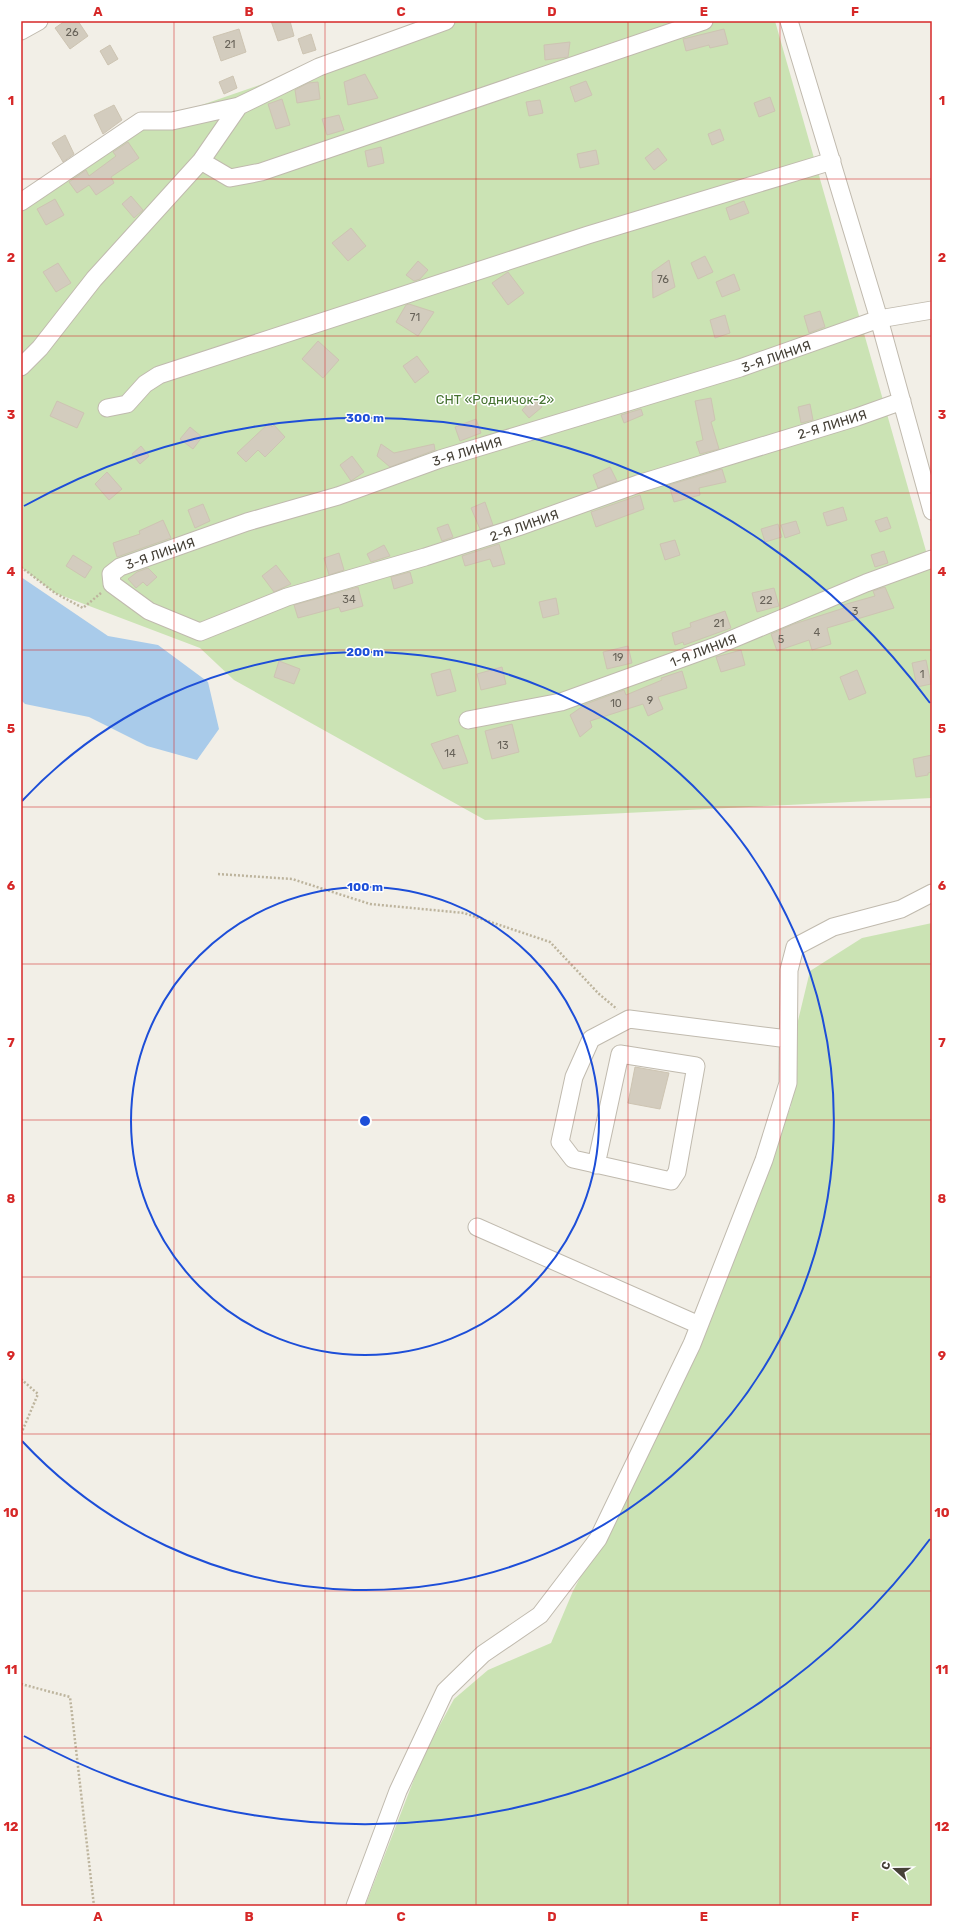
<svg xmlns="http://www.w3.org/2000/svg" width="953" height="1927" viewBox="0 0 953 1927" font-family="Rubik,sans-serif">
<rect width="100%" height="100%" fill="#f2efe7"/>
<path fill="#cbe3b4" d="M 445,21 L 775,21 L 932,572 L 932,798 L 485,820 L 234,680 L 200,648 L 55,593 L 21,567 L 21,195 L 135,128 Z
M 932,923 L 932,1906 L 365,1906 L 423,1756 L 454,1699 L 488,1670 L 551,1643 L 573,1591 L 653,1440 L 737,1243 L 791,1106 L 796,1029 L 810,971 L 862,938 Z"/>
<path fill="#a9cbea" d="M 21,577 L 108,636 L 158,645 L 208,682 L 219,729 L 197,760 L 147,746 L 89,717 L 25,704 L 21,700 Z"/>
<path fill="#d3ccbe" stroke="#cdc4b2" d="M 65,21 L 78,21 L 88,36 L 70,49 L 55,28 Z
M 271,21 L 290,21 L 294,36 L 278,41 Z
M 239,29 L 246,52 L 221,61 L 213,37 Z
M 724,29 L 728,44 L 710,48 L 709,45 L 686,51 L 683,39 Z
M 311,34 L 316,50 L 303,54 L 298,39 Z
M 570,42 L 568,57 L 545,60 L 544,45 Z
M 110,45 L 118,59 L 108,65 L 100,51 Z
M 365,74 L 378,98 L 348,105 L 344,82 Z
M 233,76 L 237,88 L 224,94 L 219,82 Z
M 586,81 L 592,95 L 575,102 L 570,87 Z
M 318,82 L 320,99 L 297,103 L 295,90 L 308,83 Z
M 770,97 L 775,111 L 759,117 L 754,103 Z
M 282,99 L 290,125 L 276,129 L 268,104 Z
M 540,100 L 543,113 L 529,116 L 526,102 Z
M 114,105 L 122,120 L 103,134 L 94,115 Z
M 339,115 L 344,130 L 327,135 L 322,119 Z
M 720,129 L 724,140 L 712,145 L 708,134 Z
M 65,135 L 74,154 L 63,162 L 52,143 Z
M 128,142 L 139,158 L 111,177 L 114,183 L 96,195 L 89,185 L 77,193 L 69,182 L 86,170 L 89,176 L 116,156 L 113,152 Z
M 381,147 L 384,163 L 368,167 L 365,151 Z
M 658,148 L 667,160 L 654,170 L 645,158 Z
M 596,150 L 599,164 L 580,168 L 577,154 Z
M 131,196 L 143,210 L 134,218 L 122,204 Z
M 55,199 L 64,215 L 46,225 L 37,209 Z
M 744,201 L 749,213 L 730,220 L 726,208 Z
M 351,228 L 366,246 L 348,261 L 332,243 Z
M 705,256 L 713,272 L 698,279 L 691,263 Z
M 669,260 L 675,287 L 653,298 L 652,272 Z
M 418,261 L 428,270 L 420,279 L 414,281 L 406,275 Z
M 58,263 L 71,283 L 56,292 L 43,272 Z
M 508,272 L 524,293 L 508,305 L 492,283 Z
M 734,274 L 740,290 L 722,297 L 716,282 Z
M 409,304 L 434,312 L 418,336 L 396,322 L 406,305 Z
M 820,311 L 825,327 L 809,333 L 804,316 Z
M 725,315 L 730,333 L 715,338 L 710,320 Z
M 318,341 L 339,360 L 323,378 L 302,359 Z
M 417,356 L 429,372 L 415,383 L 403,366 Z
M 534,398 L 542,407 L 529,418 L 522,410 Z
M 711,398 L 715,420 L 711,422 L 719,449 L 700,454 L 696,442 L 703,440 L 695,401 Z
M 57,401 L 84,413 L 77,428 L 50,416 Z
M 810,404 L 813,420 L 801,423 L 798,407 Z
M 641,409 L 643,415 L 624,423 L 621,415 Z
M 476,419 L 481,433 L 460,441 L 455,427 Z
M 269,423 L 272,427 L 274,425 L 285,437 L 265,457 L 258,450 L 246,462 L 237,453 Z
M 190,427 L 202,437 L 193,449 L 180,439 Z
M 381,444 L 394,453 L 434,444 L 435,450 L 390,467 L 377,456 Z
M 141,446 L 149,456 L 140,464 L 132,454 Z
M 352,456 L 364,472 L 351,481 L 340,465 Z
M 610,467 L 617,481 L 598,488 L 593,475 Z
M 722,469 L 726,482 L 699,488 L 700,495 L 674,502 L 669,485 Z
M 107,472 L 122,489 L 109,500 L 95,484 Z
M 640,495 L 644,509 L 596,527 L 591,512 Z
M 485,502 L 493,525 L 480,529 L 471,508 Z
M 203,504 L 210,521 L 195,528 L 188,510 Z
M 843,507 L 847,520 L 827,526 L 823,513 Z
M 887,517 L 891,528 L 880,532 L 875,521 Z
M 163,520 L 171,538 L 117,557 L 113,543 L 140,534 L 139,531 Z
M 796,521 L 800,533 L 785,538 L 781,525 Z
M 448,524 L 453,537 L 442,541 L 437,528 Z
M 778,524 L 782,537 L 765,542 L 761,529 Z
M 675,540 L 680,555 L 665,560 L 660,544 Z
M 499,544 L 505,564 L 493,567 L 490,559 L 465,566 L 462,556 Z
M 384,545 L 390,556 L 371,562 L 367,554 Z
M 884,551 L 888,563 L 875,567 L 871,555 Z
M 339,553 L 344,570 L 329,575 L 324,558 Z
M 73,555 L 92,567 L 85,578 L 66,566 Z
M 276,565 L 291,584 L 274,592 L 262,576 Z
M 148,568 L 157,577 L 147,586 L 143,582 L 136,588 L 128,579 L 137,572 Z
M 410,572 L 413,583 L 394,589 L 391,577 Z
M 358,587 L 363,606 L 341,612 L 339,607 L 298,618 L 294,605 Z
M 885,587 L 894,608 L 827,628 L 831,644 L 812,650 L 809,640 L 777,651 L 771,634 L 794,624 L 844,608 L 843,605 L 875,596 L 873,591 Z
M 774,588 L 779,606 L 757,612 L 752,593 Z
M 556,598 L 559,614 L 543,618 L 539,602 Z
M 725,611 L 731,628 L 684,645 L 683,642 L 675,645 L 672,633 L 691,627 L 690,623 Z
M 628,646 L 632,663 L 607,669 L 603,652 Z
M 741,650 L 745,665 L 721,672 L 716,657 Z
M 926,660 L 931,684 L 917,687 L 912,663 Z
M 279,661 L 300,669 L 294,684 L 274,677 Z
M 502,667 L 506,684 L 481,690 L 477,674 Z
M 450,669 L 456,691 L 437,696 L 431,674 Z
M 857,670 L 866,693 L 849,700 L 840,677 Z
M 682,671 L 687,688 L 658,697 L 663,709 L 648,716 L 643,704 L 590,721 L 592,727 L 580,737 L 570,715 L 586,704 L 624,690 L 626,695 L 662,680 L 661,678 Z
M 512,724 L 519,752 L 492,759 L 485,731 Z
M 458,735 L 468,763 L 443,769 L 431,744 Z
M 932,755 L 932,772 L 928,773 L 928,775 L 916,777 L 913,759 Z
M 635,1067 L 669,1073 L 660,1109 L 628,1103 Z"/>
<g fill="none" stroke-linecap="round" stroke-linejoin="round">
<g stroke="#c0baae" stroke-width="19">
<path id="minor" d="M 789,21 L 879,319 L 932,511
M 21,31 L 39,21
M 201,161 L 239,106 L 319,67 L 446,21
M 21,202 L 141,121 L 172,121 L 239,106
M 21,367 L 40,348 L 94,279 L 201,161 L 230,178 L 261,172 L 704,21
M 902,401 L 857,417 L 638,484 L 518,527 L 425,557 L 287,597 L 200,632 L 149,611 L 112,584 L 111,574 L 120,567 L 247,522 L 338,496 L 440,459 L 740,368 L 879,319 L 932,310
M 107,408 L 127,404 L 145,384 L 159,375 L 588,235 L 832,161
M 468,720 L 561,702 L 716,646 L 866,583 L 932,559
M 596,1165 L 620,1054 L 696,1066 L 677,1172 L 671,1181 L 573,1159 L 560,1142 L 574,1077 L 591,1039 L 629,1019 L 788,1039
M 477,1227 L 699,1325
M 355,1906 L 398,1791 L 445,1691 L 483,1654 L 540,1615 L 598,1539 L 692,1344 L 764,1160 L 788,1083 L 789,970 L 795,947 L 833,927 L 901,909 L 932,893"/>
</g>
<path stroke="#bdb49d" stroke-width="2.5" stroke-dasharray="2 2" stroke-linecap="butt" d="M 21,567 L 55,593 L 83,608 L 101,593
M 218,874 L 292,879 L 370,904 L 464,913 L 550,942 L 599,994 L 617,1009
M 21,1379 L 38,1394 L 21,1434
M 21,1684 L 70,1697 L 94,1906"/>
<use href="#minor" stroke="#fff" stroke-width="17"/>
</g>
<path fill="none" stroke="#d62828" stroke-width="1" stroke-opacity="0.55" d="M 174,21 L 174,1906M 325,21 L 325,1906M 476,21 L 476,1906M 628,21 L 628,1906M 780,21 L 780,1906M 21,179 L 932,179M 21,336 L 932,336M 21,493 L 932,493M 21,650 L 932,650M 21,807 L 932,807M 21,964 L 932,964M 21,1120 L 932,1120M 21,1277 L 932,1277M 21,1434 L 932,1434M 21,1591 L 932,1591M 21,1748 L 932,1748"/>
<g fill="none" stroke="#1d4ed8" stroke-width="2">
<circle cx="365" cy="1121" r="234"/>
<path d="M22 801A469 469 0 1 1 22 1441"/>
<path d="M930 1539A703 703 0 0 1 24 1736M24 506A703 703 0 0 1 930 703"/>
</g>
<g text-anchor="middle" stroke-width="3" stroke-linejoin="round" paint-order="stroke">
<g font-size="11" fill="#686359">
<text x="72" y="36">26</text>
<text x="230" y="48">21</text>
<text x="663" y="283">76</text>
<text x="415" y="321">71</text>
<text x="349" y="603">34</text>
<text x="766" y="604">22</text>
<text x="855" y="615">3</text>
<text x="719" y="627">21</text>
<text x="817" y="636">4</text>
<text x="781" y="643">5</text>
<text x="618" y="661">19</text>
<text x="922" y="678">1</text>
<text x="650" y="704">9</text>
<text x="616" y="707">10</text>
<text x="503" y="749">13</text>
<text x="450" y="757">14</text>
</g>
<g font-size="13" fill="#454037" stroke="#fff">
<text transform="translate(776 356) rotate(-19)" y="5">3-Я ЛИНИЯ</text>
<text transform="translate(832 424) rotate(-17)" y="5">2-Я ЛИНИЯ</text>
<text transform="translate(467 451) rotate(-17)" y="5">3-Я ЛИНИЯ</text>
<text transform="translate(524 525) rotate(-19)" y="5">2-Я ЛИНИЯ</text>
<text transform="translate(160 553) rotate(-19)" y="5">3-Я ЛИНИЯ</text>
<text transform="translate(703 650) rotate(-21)" y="5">1-Я ЛИНИЯ</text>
</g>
<g font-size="13" fill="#44712f" stroke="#fff">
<text x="495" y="404">СНТ «Родничок-2»</text>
</g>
</g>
<circle cx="365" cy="1121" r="6" fill="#1d4ed8" stroke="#fff" stroke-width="2"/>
<g font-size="12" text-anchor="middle" font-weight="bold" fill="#1d4ed8" stroke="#fff" stroke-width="3" stroke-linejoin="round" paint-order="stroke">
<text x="365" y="422">300 m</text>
<text x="365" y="656">200 m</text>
<text x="365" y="891">100 m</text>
</g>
<rect width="953" height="1927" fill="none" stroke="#ffffff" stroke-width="44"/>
<g transform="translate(895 1869) rotate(291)" stroke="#ffffff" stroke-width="3" paint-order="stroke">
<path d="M0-3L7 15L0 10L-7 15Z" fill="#454037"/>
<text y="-6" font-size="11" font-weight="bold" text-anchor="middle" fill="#454037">С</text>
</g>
<rect x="22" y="22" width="909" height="1883" fill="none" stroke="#d62828" stroke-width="1.5"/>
<g font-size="13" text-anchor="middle" font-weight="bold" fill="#d62828">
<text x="98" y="16">A</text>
<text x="249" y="16">B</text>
<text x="401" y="16">C</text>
<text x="552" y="16">D</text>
<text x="704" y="16">E</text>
<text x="855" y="16">F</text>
<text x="11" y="105">1</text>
<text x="942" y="105">1</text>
<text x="11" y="262">2</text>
<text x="942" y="262">2</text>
<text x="11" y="419">3</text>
<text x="942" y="419">3</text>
<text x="11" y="576">4</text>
<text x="942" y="576">4</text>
<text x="11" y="733">5</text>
<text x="942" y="733">5</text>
<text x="11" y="890">6</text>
<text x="942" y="890">6</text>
<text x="11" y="1047">7</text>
<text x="942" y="1047">7</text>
<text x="11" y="1203">8</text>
<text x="942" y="1203">8</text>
<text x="11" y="1360">9</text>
<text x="942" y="1360">9</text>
<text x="11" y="1517">10</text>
<text x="942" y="1517">10</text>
<text x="11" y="1674">11</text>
<text x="942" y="1674">11</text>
<text x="11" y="1831">12</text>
<text x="942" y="1831">12</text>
<text x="98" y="1921">A</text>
<text x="249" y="1921">B</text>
<text x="401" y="1921">C</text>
<text x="552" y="1921">D</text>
<text x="704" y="1921">E</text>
<text x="855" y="1921">F</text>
</g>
</svg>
